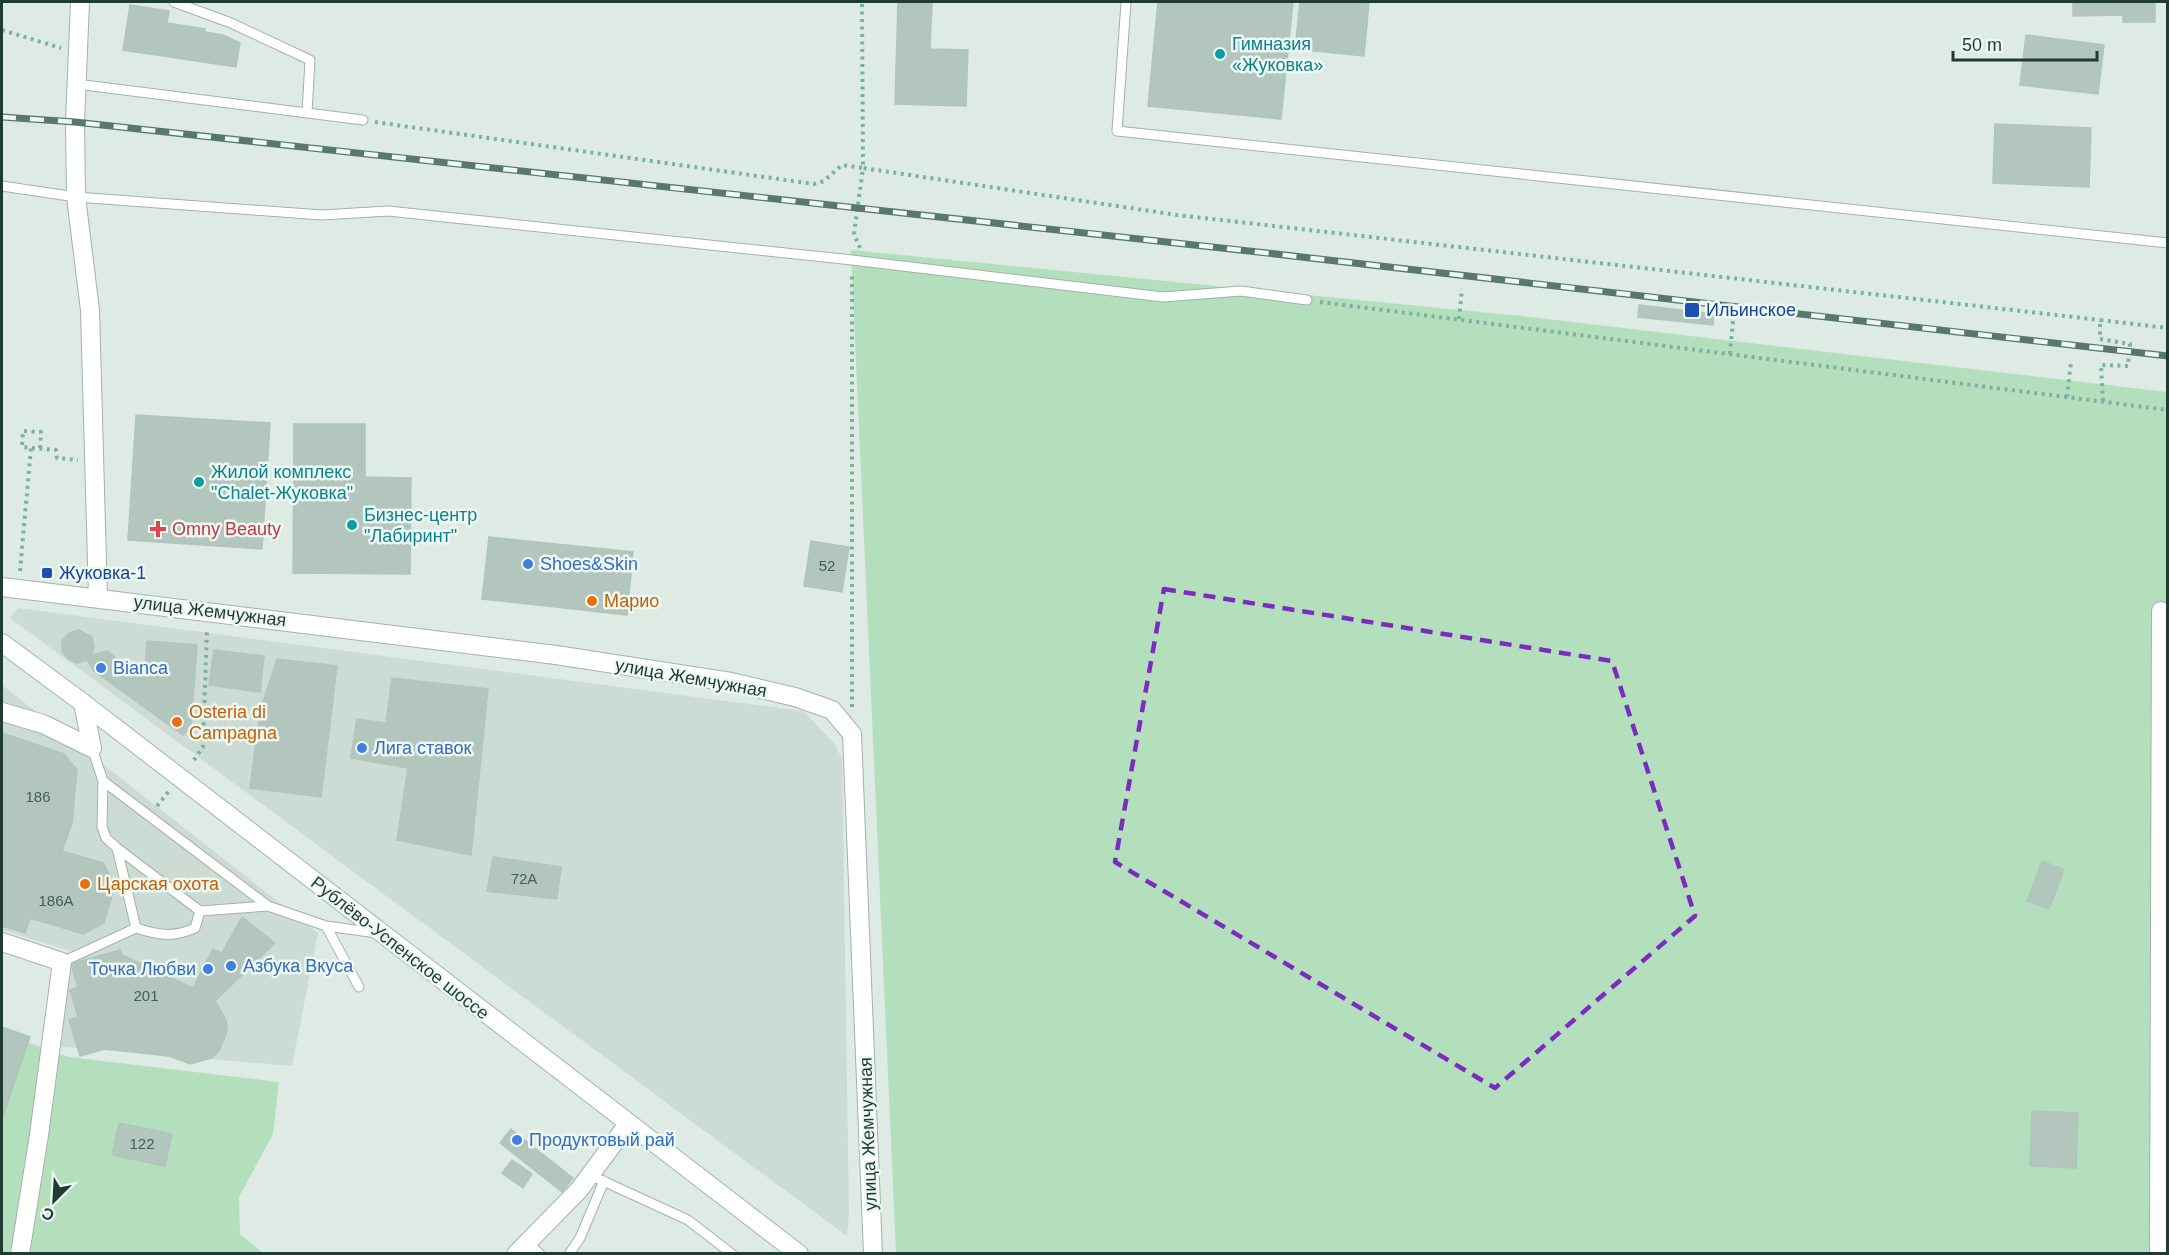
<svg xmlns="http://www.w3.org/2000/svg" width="2169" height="1255" viewBox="0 0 2169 1255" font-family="Helvetica,sans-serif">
<rect width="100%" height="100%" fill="#deebe4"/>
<path fill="#ccdbd3" d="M 18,608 L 803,711 L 834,743 L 842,759 L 849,1213 L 847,1236 L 10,618 Z
M 2,685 L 318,933 L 292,1066 L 54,1046 L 74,952 L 2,930 Z"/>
<path fill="#b4dfbd" d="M 851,250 L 1530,317 L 2167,392 L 2167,1253 L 896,1253 Z
M 2,1033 L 69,1057 L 279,1082 L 273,1134 L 239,1197 L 240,1234 L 263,1253 L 2,1253 Z"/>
<path fill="#b3c6bd" stroke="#b0c5bb" stroke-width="1.5" d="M 898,2 L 932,2 L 930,49 L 968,50 L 966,106 L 895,104 Z
M 1158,2 L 1293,2 L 1281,119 L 1148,106 Z
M 1300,2 L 1369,2 L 1364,56 L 1295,49 Z
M 2073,2 L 2155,2 L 2155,22 L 2123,22 L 2123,15 L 2073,16 Z
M 130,5 L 169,11 L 167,23 L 205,29 L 205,32 L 223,35 L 240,43 L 236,67 L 123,50 Z
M 2026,35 L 2104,45 L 2098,94 L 2020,85 Z
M 1995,124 L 2091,128 L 2089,187 L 1993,183 Z
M 1639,305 L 1714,314 L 1713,325 L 1638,317 Z
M 136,415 L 270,423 L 262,549 L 128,540 Z
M 294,424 L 365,424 L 365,477 L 411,478 L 410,574 L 293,573 Z
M 489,537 L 633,552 L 627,615 L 482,599 Z
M 811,541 L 849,547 L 842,592 L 804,586 Z
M 79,630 L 92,637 L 94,647 L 92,655 L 107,651 L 144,679 L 147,641 L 197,645 L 191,727 L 183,735 L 94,671 L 87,660 L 77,663 L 68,659 L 62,651 L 62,641 L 69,633 Z
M 214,650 L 264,656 L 260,692 L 209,685 Z
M 277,659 L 337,666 L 321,797 L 250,788 L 260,711 Z
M 392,678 L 488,689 L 471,855 L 397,840 L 408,768 L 351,758 L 357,719 L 386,723 Z
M 2,733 L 64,754 L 77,770 L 72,823 L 55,871 L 2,854 Z
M 62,851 L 103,863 L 115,885 L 104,923 L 83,934 L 30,918 L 25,933 L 2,926 L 2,854 L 55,871 Z
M 493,857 L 561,867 L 557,899 L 487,891 Z
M 2042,861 L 2064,870 L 2049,909 L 2027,901 Z
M 242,917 L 275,943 L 215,1001 L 226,1020 L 227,1031 L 219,1051 L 211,1058 L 190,1064 L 169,1056 L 105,1049 L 80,1056 L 69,1020 L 78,1017 L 70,990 L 78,987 L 71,964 L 120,950 L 122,955 L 193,988 L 213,949 L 222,953 Z
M 2,1027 L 30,1037 L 2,1119 Z
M 2032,1111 L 2078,1113 L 2076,1168 L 2030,1166 Z
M 119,1123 L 172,1134 L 165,1166 L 112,1155 Z
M 511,1129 L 573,1178 L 562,1192 L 500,1143 Z
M 512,1160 L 532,1174 L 523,1188 L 502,1173 Z"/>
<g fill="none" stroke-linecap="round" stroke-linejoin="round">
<g stroke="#a1b3ab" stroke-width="11">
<path id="service" d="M 174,2 L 231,23 L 310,60 L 307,113
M 1126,2 L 1117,131 L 2168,243
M 76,84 L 363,120
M 2,186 L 76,197 L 322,215 L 388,211 L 852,260 L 1163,297 L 1241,291 L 1307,300
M 92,748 L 103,781 L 268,906 L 326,926 L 377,933
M 103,781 L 102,827 L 106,838 L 117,848 L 136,928
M 117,848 L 200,911
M 326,926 L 359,987
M 62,962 L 136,928 C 158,935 173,938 195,928 L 200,911 L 268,906
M 590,1175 L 688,1220 L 732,1254
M 527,1242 L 540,1254
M 569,1254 L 580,1238 L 604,1181"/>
</g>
<g stroke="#a1b3ab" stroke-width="20">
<path id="minor" d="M 80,2 L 75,122 L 76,197 L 90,310 L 98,598
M 2,587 L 556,655 L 731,682 L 795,697 L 832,710 L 852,734 L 873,1254
M 83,703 L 92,748
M 2,712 L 43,724 L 92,748
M 2,942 L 62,962 L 39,1135 L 20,1254
M 516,1254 L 579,1190 L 628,1124
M 2159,1254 L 2161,611"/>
</g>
<g stroke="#9cb8ac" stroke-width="20">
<path id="secondary" d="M 2,643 L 83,703 L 799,1254"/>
</g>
<path stroke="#7bb29e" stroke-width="4" stroke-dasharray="3 4.5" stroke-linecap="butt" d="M 2,30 L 61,48
M 375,122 L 814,184 L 824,181 L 842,165 L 863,168 L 862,2
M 860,248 L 854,234 L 863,168 L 1177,215 L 2100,320
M 1320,302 L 2168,410
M 1459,319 L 1462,289
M 1730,354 L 1733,321
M 2067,397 L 2071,362
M 2103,401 L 2101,365 L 2128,366 L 2130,344 L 2100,339 L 2100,320 L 2168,328
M 40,448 L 41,432 L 23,431 L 22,447 L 56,450 L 57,458 L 78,460
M 20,571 L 31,448
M 852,707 L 852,273
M 194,760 L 203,747 L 207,629
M 157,806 L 169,791"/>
<use href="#service" stroke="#fff" stroke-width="9"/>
<use href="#minor" stroke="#fff" stroke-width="18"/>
<use href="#secondary" stroke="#fff" stroke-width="18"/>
<g stroke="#58786e" stroke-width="7">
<path id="rail" d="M 2,117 L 75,122 L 1258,252 L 2168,356"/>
</g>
<use href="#rail" stroke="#eef8f2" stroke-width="4.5" stroke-dasharray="14" stroke-linecap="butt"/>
</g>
<path fill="none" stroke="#7b2cbf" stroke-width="4.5" stroke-dasharray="12 8" stroke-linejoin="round" d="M 1164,589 L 1612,661 L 1695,916 L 1495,1088 L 1115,862 Z"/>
<g fill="#0f9aa8" stroke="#eef8f2" stroke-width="2">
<circle cx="1220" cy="54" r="6"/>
<circle cx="199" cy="482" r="6"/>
<circle cx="352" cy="525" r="6"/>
</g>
<g fill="#1a4fb4" stroke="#eef8f2" stroke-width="2">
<rect x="1684" y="302" width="16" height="16" rx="3"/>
<rect x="41" y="567" width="12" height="12" rx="3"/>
</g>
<path fill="#e0444e" stroke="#eef8f2" stroke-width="2" d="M155 520h6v6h6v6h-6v6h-6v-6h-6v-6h6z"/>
<g fill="#3f7fe0" stroke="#eef8f2" stroke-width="2">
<circle cx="528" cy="564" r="6"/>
<circle cx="101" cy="668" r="6"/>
<circle cx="362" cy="748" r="6"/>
<circle cx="231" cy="966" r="6"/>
<circle cx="208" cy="969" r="6"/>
<circle cx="517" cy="1140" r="6"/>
</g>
<g fill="#e8710a" stroke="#eef8f2" stroke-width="2">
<circle cx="592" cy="601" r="6"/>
<circle cx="177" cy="722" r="6"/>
<circle cx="85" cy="884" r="6"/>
</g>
<g text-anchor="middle" stroke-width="5" stroke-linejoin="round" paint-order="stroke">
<g font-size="15" fill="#435e55">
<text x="827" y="571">52</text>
<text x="38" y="802">186</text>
<text x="524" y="884">72А</text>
<text x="56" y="906">186А</text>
<text x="146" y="1001">201</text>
<text x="142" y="1149">122</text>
</g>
<g font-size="18" fill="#0d838f" stroke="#eef8f2" text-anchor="start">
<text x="1232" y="50">Гимназия<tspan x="1232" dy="21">«Жуковка»</tspan></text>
<text x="211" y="478">Жилой комплекс<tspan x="211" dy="21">"Chalet-Жуковка"</tspan></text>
<text x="364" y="521">Бизнес-центр<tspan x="364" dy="21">"Лабиринт"</tspan></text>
</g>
<g font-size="18" fill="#164399" stroke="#eef8f2" text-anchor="start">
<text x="1706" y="316">Ильинское</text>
<text x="59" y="579">Жуковка-1</text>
</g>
<g font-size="18" fill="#be3a42" stroke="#eef8f2" text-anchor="start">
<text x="172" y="535">Omny Beauty</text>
</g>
<g font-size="18" fill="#366cbe" stroke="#eef8f2" text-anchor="start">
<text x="540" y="570">Shoes&amp;Skin</text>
<text x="113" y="674">Bianca</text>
<text x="374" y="754">Лига ставок</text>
<text x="243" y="972">Азбука Вкуса</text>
<text x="196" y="975" text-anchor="end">Точка Любви</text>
<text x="529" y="1146">Продуктовый рай</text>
</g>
<g font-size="18" fill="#c56008" stroke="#eef8f2" text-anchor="start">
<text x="604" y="607">Марио</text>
<text x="189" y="718">Osteria di<tspan x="189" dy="21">Campagna</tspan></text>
<text x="97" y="890">Царская охота</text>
</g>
<g font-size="18" fill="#1e3c32" stroke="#eef8f2">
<text transform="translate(210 611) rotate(7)" y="6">улица Жемчужная</text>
<text transform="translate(691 678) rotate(10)" y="6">улица Жемчужная</text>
<text transform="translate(400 948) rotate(38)" y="6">Рублёво-Успенское шоссе</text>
<text transform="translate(868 1134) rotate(-92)" y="6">улица Жемчужная</text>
</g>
</g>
<rect width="2169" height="1255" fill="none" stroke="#1e3c32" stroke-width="6"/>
<g transform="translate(54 1201) rotate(204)" stroke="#eef8f2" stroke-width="4.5" paint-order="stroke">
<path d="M0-4.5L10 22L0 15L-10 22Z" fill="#1e3c32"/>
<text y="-9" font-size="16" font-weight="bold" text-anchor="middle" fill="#1e3c32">С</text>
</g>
<path d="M1953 51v9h144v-9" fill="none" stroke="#1e3c32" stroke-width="3"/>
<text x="1962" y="51" font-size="18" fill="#1e3c32" stroke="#eef8f2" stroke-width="4.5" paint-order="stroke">50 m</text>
</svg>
